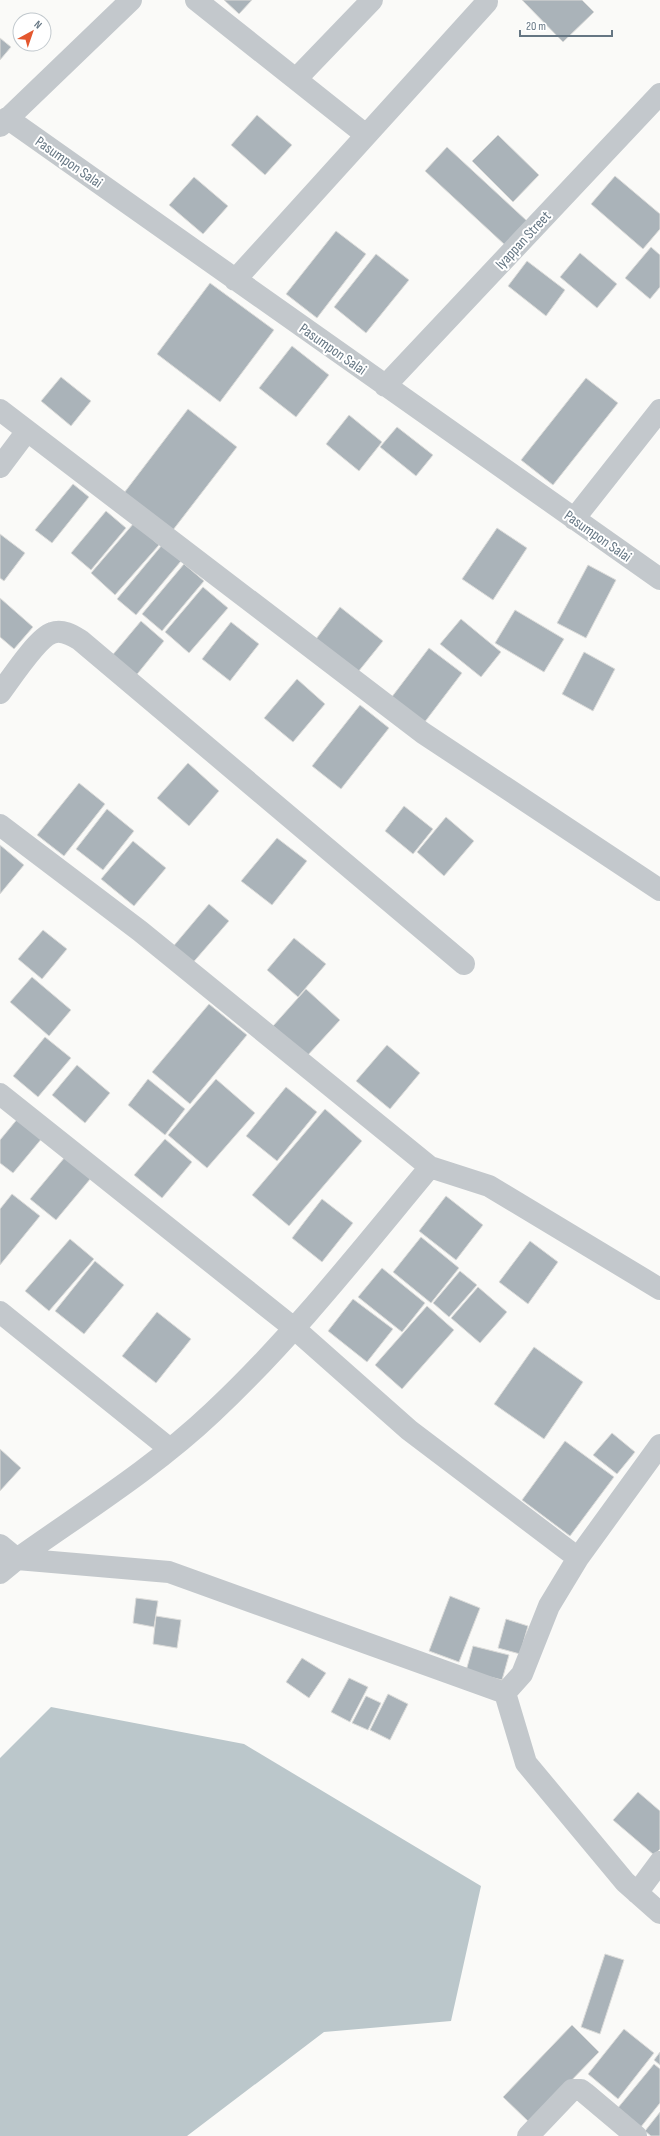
<svg xmlns="http://www.w3.org/2000/svg" width="660" height="2136" viewBox="0 0 660 2136" font-family="'Sofia Sans Condensed',sans-serif">
<rect width="100%" height="100%" fill="#fafaf8"/>
<path fill="#bbc7cb" d="M 51,1707 L 244,1744 L 481,1886 L 451,2021 L 324,2032 L 187,2136 L 0,2136 L 0,1758 Z"/>
<path fill="#aab3b9" stroke="#dcdcda" d="M 224,0 L 252,0 L 239,14 Z
M 522,0 L 582,0 L 594,12 L 563,42 Z
M 0,38 L 11,47 L 0,60 Z
M 257,115 L 292,145 L 265,175 L 231,145 Z
M 498,135 L 539,175 L 513,202 L 472,161 Z
M 447,147 L 527,221 L 505,245 L 425,171 Z
M 615,176 L 660,214 L 660,229 L 643,249 L 591,204 Z
M 194,177 L 228,206 L 203,234 L 169,205 Z
M 336,231 L 366,254 L 317,318 L 286,294 Z
M 651,247 L 660,255 L 660,287 L 650,299 L 625,278 Z
M 580,253 L 617,284 L 597,308 L 560,277 Z
M 376,254 L 409,280 L 366,333 L 334,307 Z
M 527,261 L 565,290 L 546,316 L 508,286 Z
M 210,283 L 274,330 L 220,402 L 157,354 Z
M 292,346 L 329,375 L 296,417 L 259,388 Z
M 61,377 L 91,401 L 71,426 L 41,401 Z
M 586,378 L 618,403 L 553,485 L 521,460 Z
M 188,409 L 237,447 L 173,530 L 124,493 Z
M 349,415 L 382,442 L 359,471 L 326,444 Z
M 397,427 L 433,455 L 416,476 L 380,447 Z
M 73,484 L 89,497 L 52,543 L 35,530 Z
M 106,511 L 126,528 L 91,570 L 71,553 Z
M 134,523 L 159,545 L 115,595 L 91,573 Z
M 497,528 L 527,548 L 493,600 L 462,579 Z
M 0,534 L 25,553 L 4,581 L 0,578 Z
M 162,545 L 181,561 L 136,615 L 117,599 Z
M 184,564 L 204,581 L 162,631 L 142,614 Z
M 588,565 L 616,580 L 586,638 L 557,623 Z
M 203,587 L 228,608 L 189,653 L 165,632 Z
M 0,598 L 33,627 L 14,649 L 0,637 Z
M 340,607 L 383,641 L 358,672 L 316,639 Z
M 515,610 L 564,639 L 544,672 L 495,643 Z
M 461,619 L 501,652 L 481,677 L 440,644 Z
M 141,621 L 164,641 L 134,678 L 110,658 Z
M 231,622 L 259,644 L 230,681 L 202,659 Z
M 429,648 L 462,673 L 424,723 L 391,698 Z
M 584,652 L 615,669 L 593,711 L 562,694 Z
M 297,679 L 325,704 L 293,742 L 264,718 Z
M 360,705 L 389,728 L 341,789 L 312,766 Z
M 188,763 L 219,791 L 189,826 L 157,798 Z
M 79,783 L 105,804 L 64,856 L 37,835 Z
M 404,806 L 433,829 L 413,854 L 385,831 Z
M 107,809 L 134,831 L 103,870 L 76,849 Z
M 446,817 L 474,841 L 444,876 L 417,852 Z
M 277,838 L 307,861 L 272,905 L 241,881 Z
M 133,841 L 166,868 L 134,906 L 101,879 Z
M 0,845 L 24,865 L 0,894 Z
M 209,904 L 229,921 L 190,966 L 171,949 Z
M 43,930 L 67,949 L 42,979 L 18,959 Z
M 294,938 L 326,964 L 298,997 L 267,970 Z
M 32,977 L 71,1010 L 49,1036 L 10,1002 Z
M 306,989 L 340,1020 L 307,1056 L 273,1026 Z
M 209,1004 L 247,1035 L 190,1104 L 152,1072 Z
M 45,1037 L 71,1058 L 38,1097 L 13,1076 Z
M 387,1045 L 420,1073 L 390,1109 L 356,1081 Z
M 77,1065 L 110,1093 L 85,1123 L 52,1095 Z
M 148,1079 L 185,1109 L 165,1135 L 128,1105 Z
M 216,1079 L 255,1113 L 207,1168 L 168,1135 Z
M 286,1087 L 317,1112 L 277,1161 L 246,1136 Z
M 325,1109 L 362,1141 L 289,1226 L 252,1195 Z
M 19,1117 L 43,1137 L 13,1173 L 0,1163 L 0,1140 Z
M 165,1139 L 192,1162 L 162,1198 L 134,1175 Z
M 65,1157 L 91,1178 L 56,1220 L 30,1199 Z
M 12,1194 L 40,1216 L 0,1265 L 0,1209 Z
M 446,1196 L 483,1225 L 456,1260 L 419,1231 Z
M 322,1199 L 353,1223 L 322,1262 L 292,1238 Z
M 421,1237 L 459,1268 L 431,1303 L 393,1272 Z
M 70,1239 L 94,1259 L 49,1311 L 25,1291 Z
M 530,1241 L 558,1262 L 528,1304 L 499,1282 Z
M 95,1261 L 124,1285 L 84,1334 L 55,1311 Z
M 382,1268 L 425,1303 L 402,1332 L 358,1297 Z
M 460,1271 L 477,1285 L 449,1317 L 433,1303 Z
M 478,1287 L 507,1312 L 480,1343 L 451,1318 Z
M 353,1299 L 393,1329 L 367,1362 L 328,1331 Z
M 427,1306 L 454,1330 L 402,1389 L 375,1365 Z
M 157,1312 L 191,1339 L 156,1383 L 122,1356 Z
M 534,1347 L 583,1382 L 544,1439 L 494,1404 Z
M 612,1433 L 635,1452 L 617,1474 L 593,1455 Z
M 565,1441 L 614,1477 L 570,1536 L 522,1500 Z
M 0,1449 L 21,1468 L 0,1491 Z
M 450,1596 L 480,1608 L 459,1662 L 429,1651 Z
M 136,1598 L 158,1601 L 154,1627 L 133,1623 Z
M 156,1616 L 181,1620 L 177,1648 L 153,1644 Z
M 506,1619 L 528,1626 L 520,1654 L 498,1648 Z
M 473,1646 L 509,1655 L 502,1680 L 466,1671 Z
M 302,1658 L 326,1673 L 309,1698 L 286,1682 Z
M 349,1678 L 368,1687 L 350,1722 L 331,1712 Z
M 388,1694 L 408,1704 L 390,1740 L 370,1730 Z
M 366,1696 L 381,1703 L 368,1730 L 352,1723 Z
M 638,1792 L 660,1811 L 660,1849 L 654,1855 L 613,1820 Z
M 605,1954 L 624,1960 L 600,2034 L 581,2027 Z
M 572,2025 L 599,2052 L 530,2123 L 503,2097 Z
M 624,2029 L 654,2053 L 618,2099 L 588,2074 Z
M 660,2052 L 660,2065 L 654,2060 Z
M 654,2064 L 660,2069 L 660,2103 L 640,2128 L 617,2109 Z
M 660,2112 L 660,2136 L 651,2136 L 645,2131 Z"/>
<g fill="none" stroke-linecap="round" stroke-linejoin="round">
<path stroke="#c3c8cc" stroke-width="22" d="M 196,0 L 366,135
M 296,79 L 372,0
M 7,118 L 660,579
M 0,126 L 131,0
M 235,280 L 487,2
M 385,386 L 660,94
M 0,410 L 423,733 L 660,890
M 0,467 L 27,431
M 574,519 L 660,410
M 0,693 C 10,680 37,638 52,633 C 62,629 72,635 80,640 L 464,964
M 0,825 L 140,931 L 430,1167 L 489,1186 L 660,1289
M 0,1094 L 295,1329 L 409,1430 L 578,1558
M 0,1312 L 170,1449
M 0,1545 L 17,1559 C 83,1512 154,1468 213,1412 C 293,1337 360,1251 430,1167
M 0,1573 L 17,1559 L 169,1572 L 505,1693 L 526,1763 L 625,1882 L 660,1913
M 505,1693 L 522,1674 L 549,1606 L 578,1558 L 660,1445
M 637,1893 L 660,1862
M 528,2136 L 572,2090 L 581,2090 L 585,2093 L 636,2136"/>
</g>
<g text-anchor="middle" stroke-width="4" stroke-linejoin="round" paint-order="stroke">
<g font-size="15" fill="#657683" stroke="#fff">
<text transform="translate(69 162) rotate(35)" y="5">Pasumpon Salai</text>
<text transform="translate(523 240) rotate(-47)" y="5">Iyappan Street</text>
<text transform="translate(333 349) rotate(35)" y="5">Pasumpon Salai</text>
<text transform="translate(598 536) rotate(35)" y="5">Pasumpon Salai</text>
</g>
</g>
<g transform="translate(32 32) rotate(40)"><circle r="19" fill="#ffffff" stroke="#c1c8cd"/>
<path d="M0-3L7 15L0 10L-7 15Z" fill="#e4572e"/>
<text y="-6" font-size="11" font-weight="bold" text-anchor="middle" fill="#657683">N</text>
</g>
<path d="M520 30v6h92v-6" fill="none" stroke="#657683" stroke-width="2"/>
<text x="526" y="30" font-size="12" fill="#657683" stroke="#ffffff" stroke-width="3" paint-order="stroke">20 m</text>
</svg>
